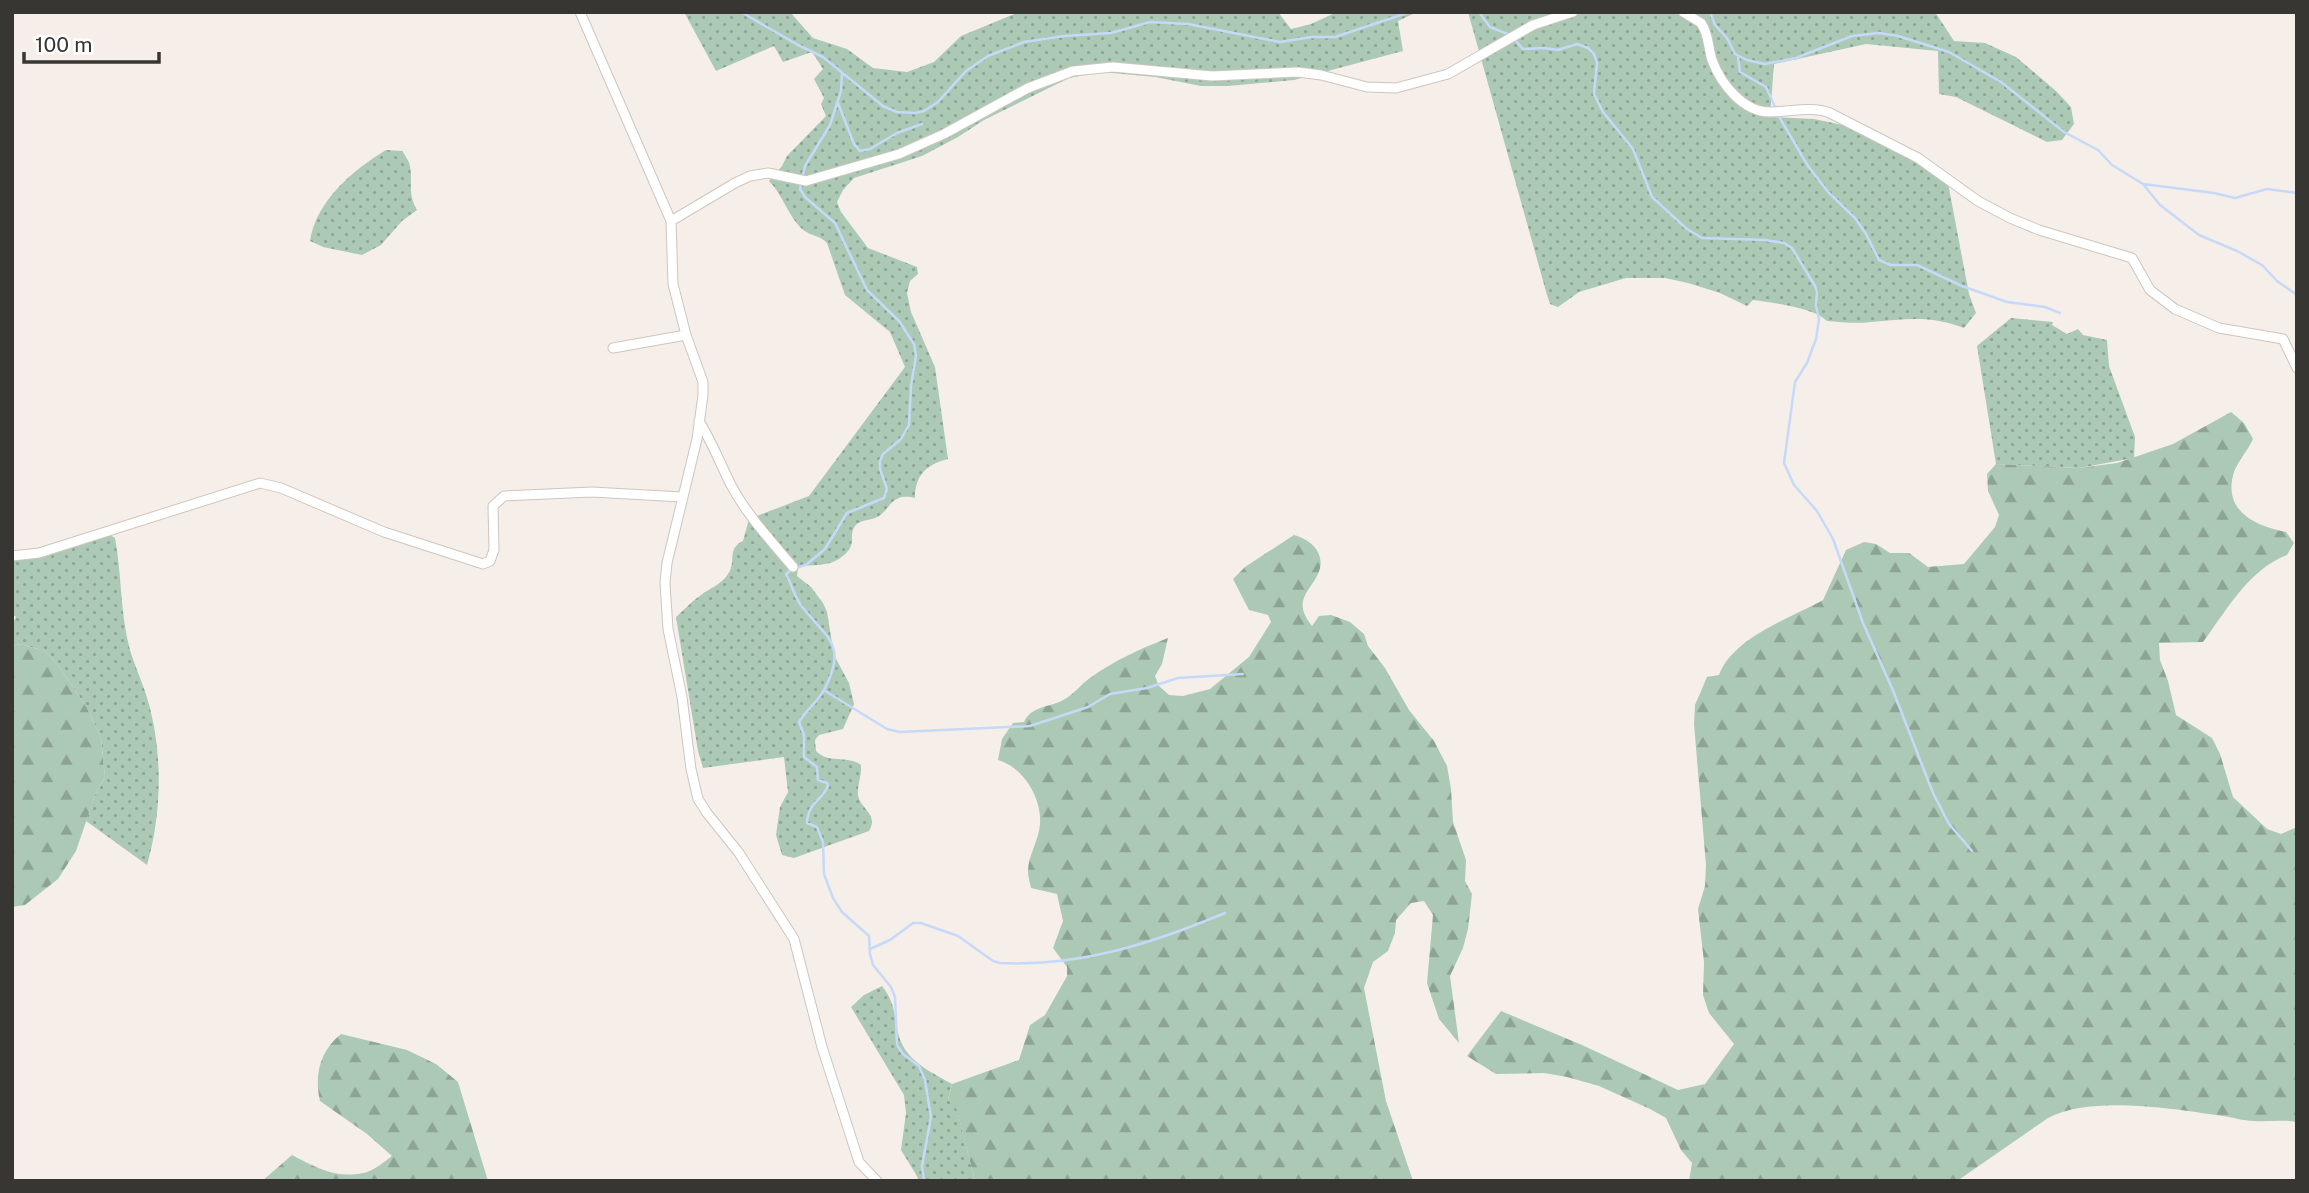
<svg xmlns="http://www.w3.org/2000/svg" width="2309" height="1193" viewBox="0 0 2309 1193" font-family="'Public Sans',sans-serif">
<defs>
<pattern id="grass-dots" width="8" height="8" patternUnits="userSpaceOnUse" patternTransform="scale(1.75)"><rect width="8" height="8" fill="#acc9b5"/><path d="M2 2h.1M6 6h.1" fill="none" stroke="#8da494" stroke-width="1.8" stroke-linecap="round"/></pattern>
<pattern id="forest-firs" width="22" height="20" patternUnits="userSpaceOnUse" patternTransform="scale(1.75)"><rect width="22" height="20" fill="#acc9b5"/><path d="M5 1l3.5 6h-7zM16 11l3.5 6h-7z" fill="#8da494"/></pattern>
</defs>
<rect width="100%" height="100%" fill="#f6efe9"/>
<path fill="url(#grass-dots)" d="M 684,12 L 790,12 L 813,38 L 847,49 L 873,68 L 907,72 L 934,62 L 961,36 L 1019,12 L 1278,12 L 1291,29 L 1311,24 L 1337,12 L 1417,12 L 1398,21 L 1403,51 L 1294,80 L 1228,86 L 1201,86 L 1155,77 L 1101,72 L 1069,78 L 984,120 L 958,137 L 922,156 L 854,178 L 843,190 L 837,202 L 841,212 L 868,248 L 917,267 L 918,274 L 910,281 L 907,293 L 911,312 L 935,367 L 948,459 C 927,464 915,475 915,498 C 909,497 905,496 899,498 C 890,501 887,511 879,516 C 872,521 860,519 855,526 C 847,537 860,545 839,559 C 826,567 812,564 798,567 L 797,576 L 811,587 L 823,603 L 827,612 L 834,655 L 849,683 L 854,704 L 843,729 L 819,735 L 815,740 L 816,751 C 828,764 848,755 861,765 C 862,775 857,785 858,795 C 861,810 879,814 869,831 L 794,858 L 782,855 L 776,835 L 780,807 L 788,792 L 784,757 L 703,768 L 698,751 L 676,617 C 684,610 692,601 701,595 C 710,588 722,584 728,574 C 737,562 726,549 743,541 L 749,519 L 809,496 L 905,367 L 890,332 L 845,295 L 827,243 C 820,235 810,236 802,229 C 788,216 783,195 769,181 L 782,166 L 787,156 L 826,116 L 821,104 L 824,98 L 814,79 L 823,69 L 812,52 L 783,62 L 774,46 L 716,71 Z
M 1468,12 L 1935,12 L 1954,41 L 1985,43 L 2016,57 L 2056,91 L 2071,107 L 2074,124 L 2062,140 L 2047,142 L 1956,97 L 1939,94 L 1938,51 L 1866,44 L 1774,64 L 1770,117 L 1814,119 L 1843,125 L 1889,140 L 1906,157 L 1948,183 L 1969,294 L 1976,313 L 1964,328 C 1931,315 1906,319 1871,322 C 1857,324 1841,322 1827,321 C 1813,307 1773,303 1753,300 L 1747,306 L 1720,293 L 1688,283 L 1665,278 L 1626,278 L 1579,292 L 1558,307 L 1550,304 L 1547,295 Z
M 386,150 L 402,151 C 405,155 409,161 410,166 C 413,183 407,193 417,210 L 402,221 L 381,245 L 362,255 L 323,247 L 310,241 C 316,201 353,170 386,150 Z
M 2011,318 L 2053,322 L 2052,325 L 2067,334 L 2078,329 L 2083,335 L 2107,340 L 2109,366 L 2135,437 L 2134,458 L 2079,468 L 1996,464 L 1977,346 Z
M 98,534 L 110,535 L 115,538 C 122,575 120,614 130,650 C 135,667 143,683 148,701 C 163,753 162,813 147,865 L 86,821 L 95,795 L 105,777 L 101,738 L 87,708 L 60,668 L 45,651 L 20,644 L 12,646 L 12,625 L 16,617 L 12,614 L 12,559 Z
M 882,986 C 898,1006 893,1021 901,1042 C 910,1063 933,1073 952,1084 L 948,1100 L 956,1106 L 975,1181 L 916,1181 L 918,1178 L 901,1150 L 906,1113 L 904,1095 L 851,1007 L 864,995 Z"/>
<path fill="url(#forest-firs)" d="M 2231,412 L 2244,423 L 2253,439 C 2248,451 2238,460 2234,472 C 2222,511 2255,526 2286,532 L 2294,543 L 2287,555 C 2248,570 2227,610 2203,642 L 2159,643 L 2160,660 L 2168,681 L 2176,715 L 2212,738 L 2220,754 L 2233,797 L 2267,829 L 2281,834 L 2297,827 L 2297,1122 C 2282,1119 2268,1122 2254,1121 C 2243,1121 2233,1117 2222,1116 C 2174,1109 2091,1095 2048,1118 L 1957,1181 L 1689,1181 L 1692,1163 L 1681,1150 L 1666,1118 L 1650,1109 L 1599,1086 L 1567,1077 L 1544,1073 L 1496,1074 L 1467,1056 L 1501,1011 L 1582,1045 L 1678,1090 L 1705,1084 L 1734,1044 L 1709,1013 L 1703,995 L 1704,962 L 1698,909 L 1705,886 L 1706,865 L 1694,724 L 1695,705 L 1707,677 L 1719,675 C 1733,637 1791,618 1823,600 L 1846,550 L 1864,542 L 1876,544 L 1890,553 L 1909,553 L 1928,567 L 1964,564 L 1995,527 L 1999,515 L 1988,491 L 1987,474 L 1996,464 L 2079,468 L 2117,463 L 2173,444 Z
M 1294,535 C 1312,540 1328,555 1317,576 C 1313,584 1305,592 1303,601 C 1301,611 1307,619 1312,626 L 1319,616 L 1331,615 L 1350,622 L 1364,634 L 1368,646 L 1385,668 L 1409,710 L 1434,741 L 1447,766 L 1451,789 L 1453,822 L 1466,860 L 1465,881 L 1472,894 L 1468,929 L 1463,948 L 1450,976 L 1459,1043 L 1439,1019 L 1427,983 L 1433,915 L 1424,901 L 1411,903 L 1396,920 L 1395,933 L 1388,951 L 1373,962 L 1364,988 L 1386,1101 L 1413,1181 L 975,1181 L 956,1107 L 948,1100 L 952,1084 L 1019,1060 L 1030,1025 L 1045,1015 L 1067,976 L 1067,967 L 1053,948 L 1063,921 L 1057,894 L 1031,888 C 1030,883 1028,877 1028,871 C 1028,856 1039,840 1040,824 C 1042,798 1023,767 998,760 L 1002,739 L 1013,723 L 1024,722 C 1032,705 1050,708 1065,699 C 1074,694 1081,684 1090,678 C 1115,660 1140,649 1168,638 L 1162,664 L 1155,676 L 1159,686 L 1169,695 L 1183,696 L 1210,689 L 1249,657 L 1271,622 L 1268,615 L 1249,610 L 1233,579 L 1245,567 Z
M 20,644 L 45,651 L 60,668 L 87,708 L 101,738 L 105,777 L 95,795 L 76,851 L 58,879 L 25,905 L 12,907 L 12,646 Z
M 341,1034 L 407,1050 L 436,1064 L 458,1082 L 488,1181 L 262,1181 L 292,1155 C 315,1167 336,1179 363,1173 C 372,1172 384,1162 392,1156 L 367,1134 L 320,1101 C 314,1075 320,1051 341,1034 Z"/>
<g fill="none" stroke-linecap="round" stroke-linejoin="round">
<path stroke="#c6d9f9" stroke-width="2.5" d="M 741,12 L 798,45 L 823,57 L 883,106 L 897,112 L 915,113 L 924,111 L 938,102 L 966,71 L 988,56 L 1024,42 L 1064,36 L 1111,33 L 1150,22 L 1188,24 L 1280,42 L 1312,37 L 1335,37 L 1410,12
M 1479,12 L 1490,27 L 1510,35
M 1710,12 L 1715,25 L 1727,38 L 1735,54 L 1747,60 L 1765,64 L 1796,58 L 1852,36 L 1879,33 L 1898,36 L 1949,52 L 2001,82 L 2064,132 L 2098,150 L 2112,165 L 2143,184 L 2214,193 L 2235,198 L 2267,189 L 2297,193
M 1514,39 L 1523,49 L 1544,48 L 1558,50 L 1577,44 L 1588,48 L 1594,54 L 1597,63 L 1594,94 L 1603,112 L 1633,149 L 1652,197 L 1687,229 L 1702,238 L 1765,240 L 1784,243 L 1792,248 L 1815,286 L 1817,292 L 1816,306 L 1819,319 L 1816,339 L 1807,363 L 1795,382 L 1784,463 L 1794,485 L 1817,511 L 1833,539 L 1863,623 L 1894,693 L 1933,793 L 1949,824 L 1972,851
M 1738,57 L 1740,72 L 1766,87 L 1776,109
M 842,73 L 841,91 L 830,125 L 805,166 L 800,189 L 805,197 L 835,223 L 867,290 L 899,321 L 914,344 L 916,356 L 911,386 L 909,425 L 901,439 L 883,454 L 880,461 L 880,469 L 887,489 L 884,498 L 847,513 L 825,549 L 806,565 L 792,569 L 786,574 C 792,585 795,599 803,608 C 828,639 847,645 825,688 C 819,701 806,710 799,722 L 804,735 L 804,757 L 817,767 L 818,780 L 827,783 L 828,786 C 822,801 808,802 807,823 L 817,827 L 823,842 L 824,874 L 833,898 L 842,912 L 869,936 L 870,954 L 873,965 L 891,987 L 895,997 L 897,1045 L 903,1054 L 919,1066 L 925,1080 L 931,1117 L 922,1166 L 924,1181
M 838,103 L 854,144 L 860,151 L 870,149 L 897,133 L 922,124
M 1778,115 L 1808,166 L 1828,192 L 1855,218 L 1866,234 L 1879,260 L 1891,265 L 1917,265 L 1962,286 L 2007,302 L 2045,307 L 2060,313
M 2143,184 L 2160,205 L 2199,235 L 2237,251 L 2262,265 L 2277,281 L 2297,295
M 825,691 L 887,729 L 900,732 L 1030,726 L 1088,707 L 1110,694 L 1147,688 L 1178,678 L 1243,674
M 870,949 L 890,940 L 913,923 L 921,923 L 958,936 L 993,961 L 1000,963 C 1080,967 1153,943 1225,913"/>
<g stroke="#ccc6bf" stroke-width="11">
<path id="minor" d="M 580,12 L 671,221 L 673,284 L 686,335 L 703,382 L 703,395 L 697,439 L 667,563 L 665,583 L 668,629 L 682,697 L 691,769 L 698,799 L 707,813 L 739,853 L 794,939 L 822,1047 L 859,1162 L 877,1181
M 1683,12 L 1701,23 C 1709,34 1708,48 1712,60 C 1721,84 1743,112 1770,112 C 1789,112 1812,106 1830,113 L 1918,158 L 1978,201 L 2010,218 L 2039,230 L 2132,258 L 2150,290 L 2175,309 L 2219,328 L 2283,339 L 2297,368
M 671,221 L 735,183 L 750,176 L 768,173 L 806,181 L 899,154 L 944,134 L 1028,88 L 1073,71 L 1113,67 L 1212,76 L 1298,72 L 1321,75 L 1367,87 L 1396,88 L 1448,74 L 1533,25 L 1573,12
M 613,348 L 686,335
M 699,421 C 712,442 720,463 731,485 C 747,515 771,541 793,567
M 12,556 L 39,553 L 260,483 L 281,488 L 384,532 L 483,564 L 490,561 L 494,550 L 493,506 L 504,496 L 592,492 L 682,497"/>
</g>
<use href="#minor" stroke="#fff" stroke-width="9"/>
</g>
<rect width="2309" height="1193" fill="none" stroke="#383633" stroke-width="28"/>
<path d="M24 52v10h135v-10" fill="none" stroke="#383633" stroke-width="3.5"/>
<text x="35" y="52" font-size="21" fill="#383633" stroke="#ffffff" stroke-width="5" paint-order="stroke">100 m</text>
</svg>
